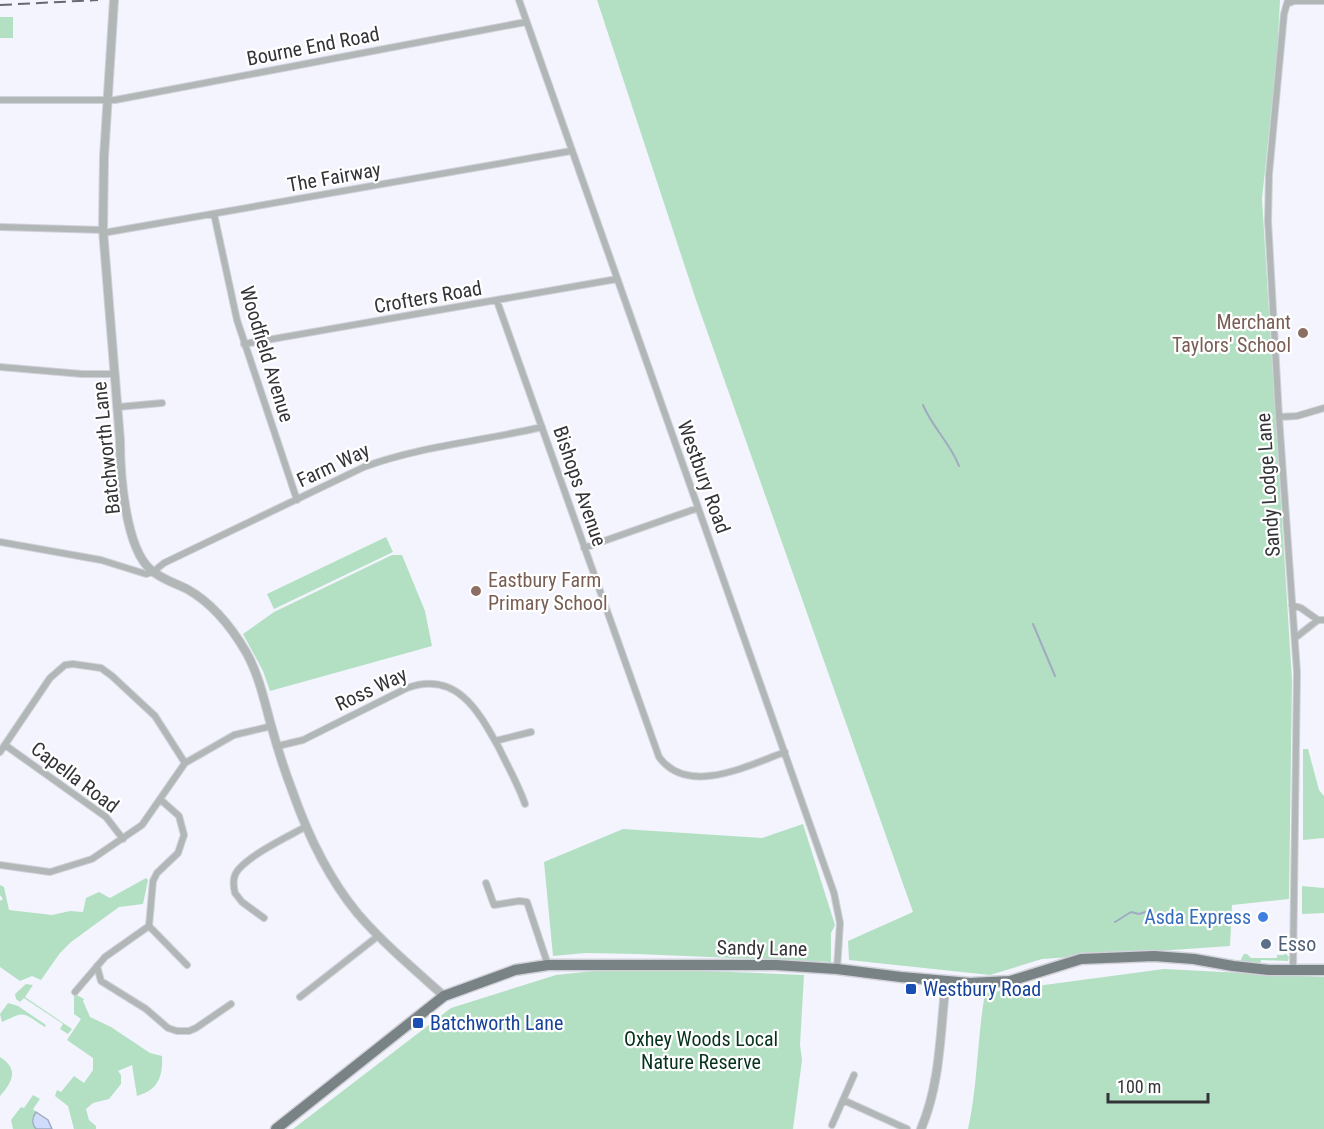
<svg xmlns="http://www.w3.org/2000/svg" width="1324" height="1129" viewBox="0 0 1324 1129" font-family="'Roboto Condensed',sans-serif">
<rect width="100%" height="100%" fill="#f3f4fd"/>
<path fill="#b3e0c3" d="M 597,0 L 1280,0 L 1277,56 L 1262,199 L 1292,680 L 1289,899 L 1232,905 L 1230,946 L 1042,959 L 990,975 L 849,960 L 848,941 L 913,912 L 696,300 Z
M 0,17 L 13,17 L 13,38 L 0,38 Z
M 386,537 L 393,552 L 274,609 L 267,594 Z
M 392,555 L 402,555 L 425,611 L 432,646 L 270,691 L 263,671 L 243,634 L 274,612 Z
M 1303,749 L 1308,749 L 1319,790 L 1324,796 L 1324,838 L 1303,840 Z
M 803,824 L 835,925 L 831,933 L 831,962 L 637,954 L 586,953 L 553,956 L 544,862 L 623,829 L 762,838 Z
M 146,878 L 148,880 L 143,904 L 119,907 L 71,942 L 60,953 L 41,980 L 32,976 L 20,981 L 0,967 L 0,901 L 3,899 L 0,895 L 0,885 L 4,887 L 9,910 L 52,915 L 70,911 L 83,912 L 86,898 L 99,892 L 110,898 Z
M 1302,886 L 1324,888 L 1324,913 L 1302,914 Z
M 1285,953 L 1289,957 L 1288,961 L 1261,960 L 1260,965 L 1242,963 L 1241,959 L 1244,954 L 1247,954 L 1251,958 L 1277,958 L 1277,955 L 1284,955 Z
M 1164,969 L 1324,977 L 1324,1129 L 968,1129 C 978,1085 977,1038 985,993 Z
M 682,970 L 804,975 L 800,1045 L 802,1060 L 793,1129 L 293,1129 L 451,1008 L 556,975 L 594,971 Z
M 26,984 L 33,985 L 25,997 L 72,1029 L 68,1034 L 60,1029 L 63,1024 L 24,998 L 20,1002 L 16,999 L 15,994 Z
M 75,994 L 84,999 L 83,1001 L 90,1017 L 111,1027 L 150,1053 L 162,1056 C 163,1077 158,1090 137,1096 L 132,1065 L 118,1071 L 121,1075 L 121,1084 L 109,1099 L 93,1103 L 86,1109 L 89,1120 L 96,1126 L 96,1129 L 74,1129 L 68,1106 L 55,1096 L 57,1090 L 61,1092 L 74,1076 L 84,1083 L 93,1070 L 93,1058 L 67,1040 L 81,1019 L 74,1014 L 74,997 Z
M 8,1003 L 18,1006 L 46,1025 L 45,1027 C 21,1012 26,1011 2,1022 L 0,1014 Z
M 0,1057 C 19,1069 13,1081 0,1096 Z
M 33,1095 L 40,1099 L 33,1109 L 36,1112 L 33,1122 L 36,1129 L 13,1129 L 11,1120 L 21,1107 L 24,1108 Z"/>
<path fill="#ceddfb" stroke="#a0aac0" stroke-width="1.5" d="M 36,1112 L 48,1120 L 52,1129 L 36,1129 C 31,1123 32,1118 36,1112 Z"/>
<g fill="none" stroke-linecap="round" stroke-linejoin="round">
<path stroke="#a0aac0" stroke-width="2" d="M 923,405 C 932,427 951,444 959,466
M 1033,624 L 1055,676
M 1115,922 L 1131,912 L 1139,914 L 1149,911"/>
<g stroke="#d1d1da" stroke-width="8">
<path id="minor" d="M 519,0 L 834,893 L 840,923 L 837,969
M 1288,0 L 1284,14 L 1269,174 L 1268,221 L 1279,417 L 1297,672 L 1293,969
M 1289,3 L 1294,1 L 1324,1
M 0,100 L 115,100 L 526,22
M 214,214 L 237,320 L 297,500
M 0,227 L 103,230
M 103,233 L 571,151
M 497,301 L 659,757 C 688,797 749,765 785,752
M 244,344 L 617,279
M 0,367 L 82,374 L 115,374
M 118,407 L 162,403
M 1279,417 L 1297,416 L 1324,408
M 0,542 L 101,560 L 146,574 L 153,572 L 164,563 L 364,467 C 421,446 483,441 542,427
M 584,548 L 698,508
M 1292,605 L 1301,608 L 1318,620
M 1295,638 L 1318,620 L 1324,620
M 495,741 L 531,732
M 5,745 L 106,817 L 123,839
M 278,746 L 303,740 L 407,688 C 457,670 479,712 499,748 C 508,767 518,784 525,804
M 0,752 L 50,678 L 65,665 L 73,664 L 101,668 L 112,676 L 155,716 L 185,763
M 0,865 L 50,872 L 92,859 L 142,825 L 185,763 L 234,735 L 272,726
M 486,883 L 494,905 L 519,901 L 527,902 L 548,965
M 264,918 L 242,902 L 235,893 C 233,885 233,876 238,870 C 251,854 289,836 307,826
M 149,926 L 187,965
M 97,966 L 101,981 L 146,1009 L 168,1028 L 177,1031 L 189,1031 L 196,1028 L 231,1004
M 75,992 L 105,957 L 149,926 L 153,881 L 157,873 L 178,853 L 184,835 L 179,816 L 161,800
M 300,997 L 378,936
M 843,1100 L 907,1129
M 832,1125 L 854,1075"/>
</g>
<g stroke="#d1d1da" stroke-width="10">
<path id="tertiary" d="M 114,0 L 104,157 L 103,230 L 120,440 C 120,473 125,548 151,570 C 161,579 175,583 187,589 C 212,603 232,628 246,652 C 259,675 264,700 271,725 C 277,747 284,769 292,790 C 307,833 329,879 358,914 C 384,944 415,970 444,996
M 921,1129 C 941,1082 940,1031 946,981"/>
</g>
<g stroke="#d1d1da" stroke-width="13">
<path id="primary" d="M 276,1129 L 444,996 L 515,970 L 548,965 L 776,965 L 837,969 L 901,977 L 970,983 L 1010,981 L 1081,959 L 1154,956 L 1194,959 L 1233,966 L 1269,970 L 1324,970"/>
</g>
<use href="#minor" stroke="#b1b6b7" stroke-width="6"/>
<use href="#tertiary" stroke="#b1b6b7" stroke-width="8"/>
<use href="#primary" stroke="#798284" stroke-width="10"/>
<path stroke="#68686e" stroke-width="2" stroke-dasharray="12 6" stroke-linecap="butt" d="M 0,5 L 98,0"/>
</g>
<g fill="#8d6e63" stroke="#fff" stroke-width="2">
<circle cx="1303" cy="333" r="6"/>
<circle cx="476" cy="591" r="6"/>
</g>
<circle fill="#3f7fe0" stroke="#fff" stroke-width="2" cx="1263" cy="917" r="6"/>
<circle fill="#5c6f8a" stroke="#fff" stroke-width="2" cx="1266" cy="944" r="6"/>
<g fill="#1a4fb4" stroke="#fff" stroke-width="2">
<rect x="905" y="983" width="12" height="12" rx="3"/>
<rect x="412" y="1017" width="12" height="12" rx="3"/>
</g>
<g text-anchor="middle" stroke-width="4.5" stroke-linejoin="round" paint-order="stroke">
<g font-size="20" fill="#343438" stroke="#fff">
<text transform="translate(313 46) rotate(-11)" y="7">Bourne End Road</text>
<text transform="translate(334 177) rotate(-10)" y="7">The Fairway</text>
<text transform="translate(428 297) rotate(-10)" y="7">Crofters Road</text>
<text transform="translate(267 354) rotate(73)" y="7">Woodfield Avenue</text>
<text transform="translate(106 448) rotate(-96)" y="7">Batchworth Lane</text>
<text transform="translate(333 465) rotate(-25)" y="7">Farm Way</text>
<text transform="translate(704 477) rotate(70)" y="7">Westbury Road</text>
<text transform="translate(1268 485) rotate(-94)" y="7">Sandy Lodge Lane</text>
<text transform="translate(580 486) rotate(71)" y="7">Bishops Avenue</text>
<text transform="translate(371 689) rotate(-25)" y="7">Ross Way</text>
<text transform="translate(75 777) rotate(37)" y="7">Capella Road</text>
<text transform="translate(762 948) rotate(1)" y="7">Sandy Lane</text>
</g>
<g font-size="20" fill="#785e54" stroke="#fff" text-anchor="end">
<text x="1291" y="329">Merchant<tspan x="1291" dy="23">Taylors' School</tspan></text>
<text x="488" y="587" text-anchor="start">Eastbury Farm<tspan x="488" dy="23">Primary School</tspan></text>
</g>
<g font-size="20" fill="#366cbe" stroke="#fff" text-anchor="end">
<text x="1251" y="924">Asda Express</text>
</g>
<g font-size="20" fill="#4e5e75" stroke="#fff" text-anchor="start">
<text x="1278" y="951">Esso</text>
</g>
<g font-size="20" fill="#164399" stroke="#fff" text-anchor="start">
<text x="923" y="996">Westbury Road</text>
<text x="430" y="1030">Batchworth Lane</text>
</g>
<g font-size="20" fill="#06321c" stroke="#fff">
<text x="701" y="1046">Oxhey Woods Local<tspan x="701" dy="23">Nature Reserve</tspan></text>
</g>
</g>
<path d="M1108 1093v9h100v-9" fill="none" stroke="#343438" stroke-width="3"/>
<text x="1117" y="1093" font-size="18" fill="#343438" stroke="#ffffff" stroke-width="4.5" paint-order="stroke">100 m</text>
</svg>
